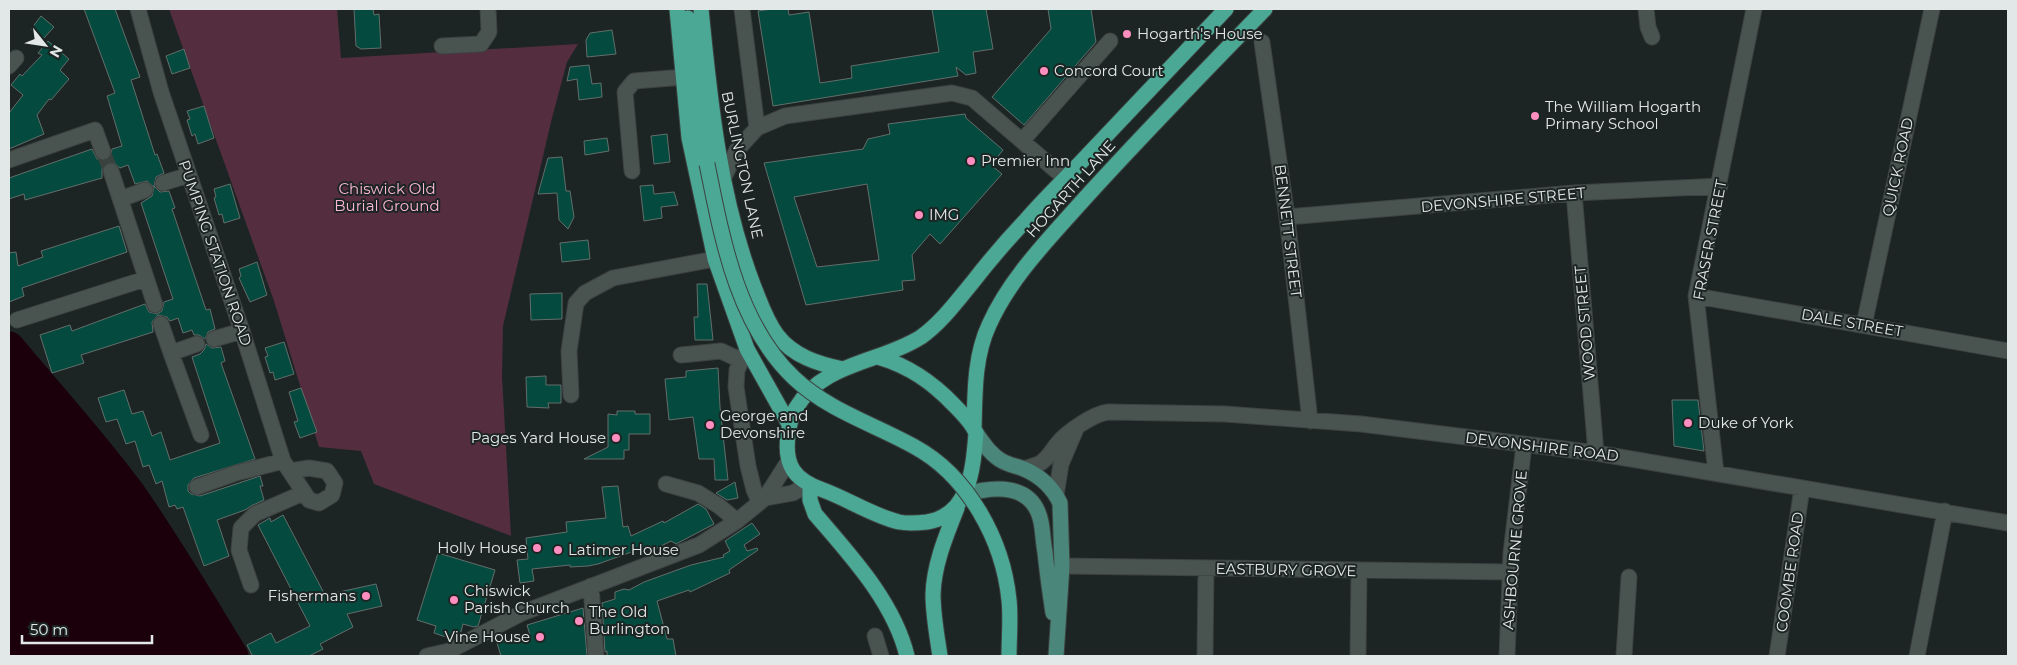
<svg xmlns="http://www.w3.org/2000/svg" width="2017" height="665" viewBox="0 0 2017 665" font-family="Montserrat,sans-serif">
<rect width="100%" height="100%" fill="#1c2523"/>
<path fill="#542e3e" d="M 169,9 L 337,9 L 341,58 L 578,44 L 567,62 L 552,118 L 503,326 L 502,376 L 511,536 L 374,484 L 361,451 L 319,447 L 274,301 Z"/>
<path fill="#1b000b" d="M 9,347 C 50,396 94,444 132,496 C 168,548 200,602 233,656 L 9,656 Z"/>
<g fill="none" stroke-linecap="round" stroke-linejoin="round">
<path stroke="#1b000b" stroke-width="31" d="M 9,347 C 50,396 94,444 132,496 C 168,548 200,602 233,656"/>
</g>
<path fill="#044a3e" stroke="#636e6b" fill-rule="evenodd" d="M 84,9 L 115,9 L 140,77 L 131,80 L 155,155 L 157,154 L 164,173 L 156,177 L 154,186 L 160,192 L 169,191 L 175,208 L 172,209 L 206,310 L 210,309 L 215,329 L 208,332 L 205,339 L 199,335 L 194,335 L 192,330 L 183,333 L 178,318 L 170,321 L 167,317 L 158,315 L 152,322 L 153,332 L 81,355 L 84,363 L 52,373 L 40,335 L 70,325 L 72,331 L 145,304 L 149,312 L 157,314 L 162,311 L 164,302 L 173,299 L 141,203 L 152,196 L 154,187 L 147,181 L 135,184 L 128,165 L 120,168 L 113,162 L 109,162 L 102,169 L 102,178 L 25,200 L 24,194 L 9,199 L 9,178 L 92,149 L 97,159 L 106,161 L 110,158 L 112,149 L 122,146 L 107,96 L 115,93 Z
M 354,9 L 373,9 L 374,15 L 379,14 L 381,48 L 361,49 L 356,46 Z
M 772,9 L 788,9 L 789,15 L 809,12 L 820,83 L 852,78 L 851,66 L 939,52 L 932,9 L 986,9 L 993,49 L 973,52 L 976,73 L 966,75 L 956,67 L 958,76 L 773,106 L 758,11 Z
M 1048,9 L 1091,9 L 1096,42 L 1024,125 L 992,97 L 1051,29 Z
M 41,16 L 54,27 L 43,39 L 31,29 Z
M 612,30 L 616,54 L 587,57 L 586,40 L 590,33 Z
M 48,41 L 69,59 L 60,70 L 69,79 L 51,100 L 49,99 L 37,115 L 44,134 L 9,149 L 9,113 L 23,95 L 11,85 L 20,74 L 22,76 L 42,55 L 38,53 Z
M 184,49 L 190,68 L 172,74 L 166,56 Z
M 589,65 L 592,84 L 601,83 L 602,97 L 579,100 L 577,79 L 567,81 L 570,67 Z
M 204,106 L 214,138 L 198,144 L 195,134 L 192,136 L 187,120 L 190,119 L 187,111 Z
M 965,114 L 966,118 L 1003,150 L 991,165 L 1002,174 L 940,244 L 930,234 L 912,255 L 915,280 L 902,281 L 903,290 L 806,305 L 764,163 L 863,149 L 868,139 L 890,134 L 888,124 ZM 867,184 L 879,260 L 817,267 L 794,197 Z
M 667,134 L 670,162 L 654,164 L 651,136 Z
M 607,138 L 609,151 L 585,155 L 584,141 Z
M 562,157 L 566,191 L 570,191 L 574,217 L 568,229 L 559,220 L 557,193 L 538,194 L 548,158 Z
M 230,184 L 240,218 L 224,223 L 222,214 L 219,215 L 214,198 L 216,197 L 214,189 Z
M 653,185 L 654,194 L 674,192 L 678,205 L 661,207 L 662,218 L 644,221 L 640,186 Z
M 119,226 L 127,252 L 22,288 L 24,296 L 9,302 L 9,253 L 16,252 L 18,266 L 43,257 L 41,251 Z
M 588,240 L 590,259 L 562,262 L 560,243 Z
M 257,262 L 267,295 L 250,302 L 239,278 L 241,276 L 239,269 Z
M 697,284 L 707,284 L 713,340 L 695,340 L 694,317 L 698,317 Z
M 562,293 L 562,319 L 531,320 L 530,294 Z
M 284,342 L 294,374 L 275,380 L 273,372 L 270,373 L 265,357 L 268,356 L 265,348 Z
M 206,344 L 212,348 L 221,347 L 225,361 L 221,363 L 255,459 L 194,478 L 188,485 L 188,491 L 191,494 L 200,496 L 260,476 L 263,486 L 260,486 L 264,500 L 251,506 L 245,510 L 217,520 L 229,556 L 204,566 L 183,507 L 177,509 L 175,505 L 169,507 L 162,481 L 156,484 L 149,465 L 143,467 L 135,441 L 126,444 L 117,419 L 106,422 L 98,398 L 124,390 L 132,414 L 143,411 L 152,436 L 161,432 L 170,460 L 220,443 L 192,357 L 200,354 L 204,350 Z
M 718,368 L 720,407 L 728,480 L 715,480 L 714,459 L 699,459 L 693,417 L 669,420 L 665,379 L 686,377 L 686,371 Z
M 546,376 L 546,385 L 561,385 L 561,403 L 548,403 L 549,408 L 527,407 L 526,377 Z
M 301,388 L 317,432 L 300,438 L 294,422 L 298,421 L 289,392 Z
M 1672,400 L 1698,400 L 1704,451 L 1674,446 Z
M 617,411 L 635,411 L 635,414 L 650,414 L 650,434 L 629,434 L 629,450 L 624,450 L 624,459 L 584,459 L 608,447 L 608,414 L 617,415 Z
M 735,482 L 738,498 L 727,500 L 716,493 Z
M 618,486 L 623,527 L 628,526 L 631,536 L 663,521 L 664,523 L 698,504 L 706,509 L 714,524 L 676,544 L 671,541 L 651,551 L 648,546 L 598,564 L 588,566 L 570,567 L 570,565 L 532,569 L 534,581 L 520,583 L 517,560 L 528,559 L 526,538 L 567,532 L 566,522 L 606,518 L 602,487 Z
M 283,515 L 325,595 L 376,584 L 382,606 L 347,614 L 353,627 L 320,644 L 323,649 L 309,656 L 250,656 L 252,655 L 247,645 L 271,633 L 276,643 L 310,626 L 258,525 L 270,518 L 271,522 Z
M 752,523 L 760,534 L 744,545 L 747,551 L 757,548 L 758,550 L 729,570 L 730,573 L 690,592 L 689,590 L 657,601 L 667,639 L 673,639 L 676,656 L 607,656 L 607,651 L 605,652 L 602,603 L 615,599 L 615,592 L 624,589 L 629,590 L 644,582 L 691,565 L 724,557 L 723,555 L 730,551 L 725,541 Z
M 438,553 L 495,570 L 478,626 L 474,627 L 463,624 L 460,635 L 452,639 L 434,633 L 436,626 L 417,620 Z
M 583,608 L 587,656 L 501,656 L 497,643 L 530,635 L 527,625 Z"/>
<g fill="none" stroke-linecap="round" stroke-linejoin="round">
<path stroke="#3a4240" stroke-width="15" stroke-dasharray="15 8" stroke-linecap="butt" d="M 103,152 L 111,171"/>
<g stroke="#3c4241" stroke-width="17">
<path id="minor" d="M 138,9 L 161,92 L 242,331 L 283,461 L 309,500 L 319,503 L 332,495 L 335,483 L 327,471 L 309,468 L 291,471
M 742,9 L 757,128
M 1646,9 L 1648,27 L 1652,37
M 1262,42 L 1287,217 L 1310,421
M 442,46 L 481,44 L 489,32 L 488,9
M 9,66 L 16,58
M 1022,141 L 1110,41
M 9,160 L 95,130 L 103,152
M 111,171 L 155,305
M 632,171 L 625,92 L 634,81 L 684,77
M 724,177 L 737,150 L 757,128 L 785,116 L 952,93 L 972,98 L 1066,179
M 163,183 L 189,175
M 1574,193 L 1596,453
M 121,199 L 145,190
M 1287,217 L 1574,193 L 1720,186
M 1696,296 L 2008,351
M 17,320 L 145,279
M 161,324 L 171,353
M 1864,325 L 1932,9
M 214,339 L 242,331
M 197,344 L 171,353 L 201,435
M 747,349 L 737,370 L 736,387 L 748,466 L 754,490 L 759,501
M 681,355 L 721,351 L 740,360
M 571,395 L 569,351 L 576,303 L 585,293 L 613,278 L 715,259
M 1024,469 C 1029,467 1034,466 1039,464 C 1048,459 1052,450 1058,443 C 1067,432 1093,414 1108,412 L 1225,414 L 1361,424 L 1596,453 L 2008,523
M 1716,473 L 1696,296 L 1754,9
M 666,484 L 698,493 L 719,506 L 737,521
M 197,487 L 236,473 L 283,461
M 1056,495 L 1061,464 L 1076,429
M 765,498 L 788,462
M 1062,566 L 1511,572
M 251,585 L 239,550 L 241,528 L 255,514 L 303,493
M 591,586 L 596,656
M 875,636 L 881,656
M 427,656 L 449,651 L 522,613 L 699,545 L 737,521 L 765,498 L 793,493 L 808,484
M 1205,656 L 1206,569
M 1358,656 L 1359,571
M 1507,656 L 1511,553 L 1524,445
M 1624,656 L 1629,577
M 1777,656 L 1802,488
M 1917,656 L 1945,511"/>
</g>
<g stroke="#3c4241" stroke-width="17">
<path id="major" d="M 976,433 C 984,444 991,455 1002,461 C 1009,465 1017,466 1024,469 C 1040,476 1053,488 1060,503 L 1062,566 L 1056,656
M 963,495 C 993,486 1033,482 1041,522 C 1043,532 1043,542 1045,552 C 1047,572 1050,593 1053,613"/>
</g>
<g stroke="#3c4241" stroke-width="17">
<path id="highway" d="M 677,9 L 689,138 L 715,259 L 747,349 L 789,424
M 701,9 C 710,102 720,199 754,287 C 761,304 766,320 777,335 C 793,356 818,364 843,369
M 688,18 L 697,98 L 707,164
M 878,357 C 909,366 932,382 954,405 C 962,413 972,423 976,433 C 973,469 970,515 927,522 C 918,523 909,524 899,522 C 873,516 848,499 823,490 C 794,480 784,465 788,435 C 789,425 791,417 796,408 C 823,362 880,363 921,337 C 941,323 957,301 972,283 C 989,261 1007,240 1026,220 C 1044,199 1064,180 1083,160 C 1131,109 1179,59 1226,9
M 974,429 C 975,394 974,357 989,325 C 1009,280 1045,243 1077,207 C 1138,139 1202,74 1265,9
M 810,485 L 810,500 L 815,514 C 851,556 894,602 907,656
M 940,656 C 937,636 933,615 933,594 C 934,564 946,536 957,508"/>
</g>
<use href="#minor" stroke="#495350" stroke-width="15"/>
<use href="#major" stroke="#4a8679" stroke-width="15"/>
<use href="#highway" stroke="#4ba895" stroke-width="15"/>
<g stroke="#3c4241" stroke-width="17" stroke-linecap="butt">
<path id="highway-bridge" d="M 707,164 C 722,238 737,324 794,378 C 829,411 874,424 915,447 C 968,476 1003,540 1009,600 C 1011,618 1009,638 1009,656"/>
</g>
<use href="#highway-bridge" stroke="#4ba895" stroke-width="15"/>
</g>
<g fill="#fd8ebf" stroke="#1c2523" stroke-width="2">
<circle cx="1127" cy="34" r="5"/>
<circle cx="1044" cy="71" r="5"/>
<circle cx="1535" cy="116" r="5"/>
<circle cx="971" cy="161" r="5"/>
<circle cx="919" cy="215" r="5"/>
<circle cx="1688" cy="423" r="5"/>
<circle cx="710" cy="425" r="5"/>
<circle cx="616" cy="438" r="5"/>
<circle cx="537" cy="548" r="5"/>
<circle cx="558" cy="550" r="5"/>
<circle cx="366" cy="596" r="5"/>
<circle cx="454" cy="600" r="5"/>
<circle cx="579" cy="621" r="5"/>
<circle cx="540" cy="637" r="5"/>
</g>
<g text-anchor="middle" stroke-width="4" stroke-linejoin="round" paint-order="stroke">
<g font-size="15" fill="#e2e8e7" stroke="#1c2523" text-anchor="start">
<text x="1137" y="39">Hogarth's House</text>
<text x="1054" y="76">Concord Court</text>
<text x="1545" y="112">The William Hogarth<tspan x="1545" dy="17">Primary School</tspan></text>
<text x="981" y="166">Premier Inn</text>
<text x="929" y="220">IMG</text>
<text x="720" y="421">George and<tspan x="720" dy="17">Devonshire</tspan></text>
<text x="1698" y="428">Duke of York</text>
<text x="606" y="443" text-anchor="end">Pages Yard House</text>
<text x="527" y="553" text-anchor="end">Holly House</text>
<text x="568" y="555">Latimer House</text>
<text x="464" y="596">Chiswick<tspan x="464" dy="17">Parish Church</tspan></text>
<text x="356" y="601" text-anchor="end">Fishermans</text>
<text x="589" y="617">The Old<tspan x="589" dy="17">Burlington</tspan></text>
<text x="530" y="642" text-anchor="end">Vine House</text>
</g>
<g font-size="15" fill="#e2e8e7" stroke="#1c2523">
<text transform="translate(742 165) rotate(78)" y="5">BURLINGTON LANE</text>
<text transform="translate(1898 167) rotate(-78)" y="5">QUICK ROAD</text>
<text transform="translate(1071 189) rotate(-48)" y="5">HOGARTH LANE</text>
<text transform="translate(1503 200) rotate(-5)" y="5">DEVONSHIRE STREET</text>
<text transform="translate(1288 231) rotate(83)" y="5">BENNETT STREET</text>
<text transform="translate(1710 240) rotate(-79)" y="5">FRASER STREET</text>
<text transform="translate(215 253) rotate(71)" y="5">PUMPING STATION ROAD</text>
<text transform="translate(1585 323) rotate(-95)" y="5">WOOD STREET</text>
<text transform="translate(1852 323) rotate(10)" y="5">DALE STREET</text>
<text transform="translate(1542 447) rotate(7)" y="5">DEVONSHIRE ROAD</text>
<text transform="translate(1515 550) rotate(-85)" y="5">ASHBOURNE GROVE</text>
<text transform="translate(1286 570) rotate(1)" y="5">EASTBURY GROVE</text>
<text transform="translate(1790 572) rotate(-82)" y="5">COOMBE ROAD</text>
</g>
<g font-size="15" fill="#feb7d4" stroke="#1c2523">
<text x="387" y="194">Chiswick Old<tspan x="387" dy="17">Burial Ground</tspan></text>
</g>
</g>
<rect width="2017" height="665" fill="none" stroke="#e2e8e7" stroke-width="20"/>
<g transform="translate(45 45) rotate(120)" stroke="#1c2523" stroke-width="4" paint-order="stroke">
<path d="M0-4L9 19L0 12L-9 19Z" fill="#e2e8e7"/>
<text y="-8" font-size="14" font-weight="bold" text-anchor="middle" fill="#e2e8e7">N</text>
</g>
<path d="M22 635v8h130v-8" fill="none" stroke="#e2e8e7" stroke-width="2.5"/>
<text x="30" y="635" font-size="15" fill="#e2e8e7" stroke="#1c2523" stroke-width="4" paint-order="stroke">50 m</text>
</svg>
